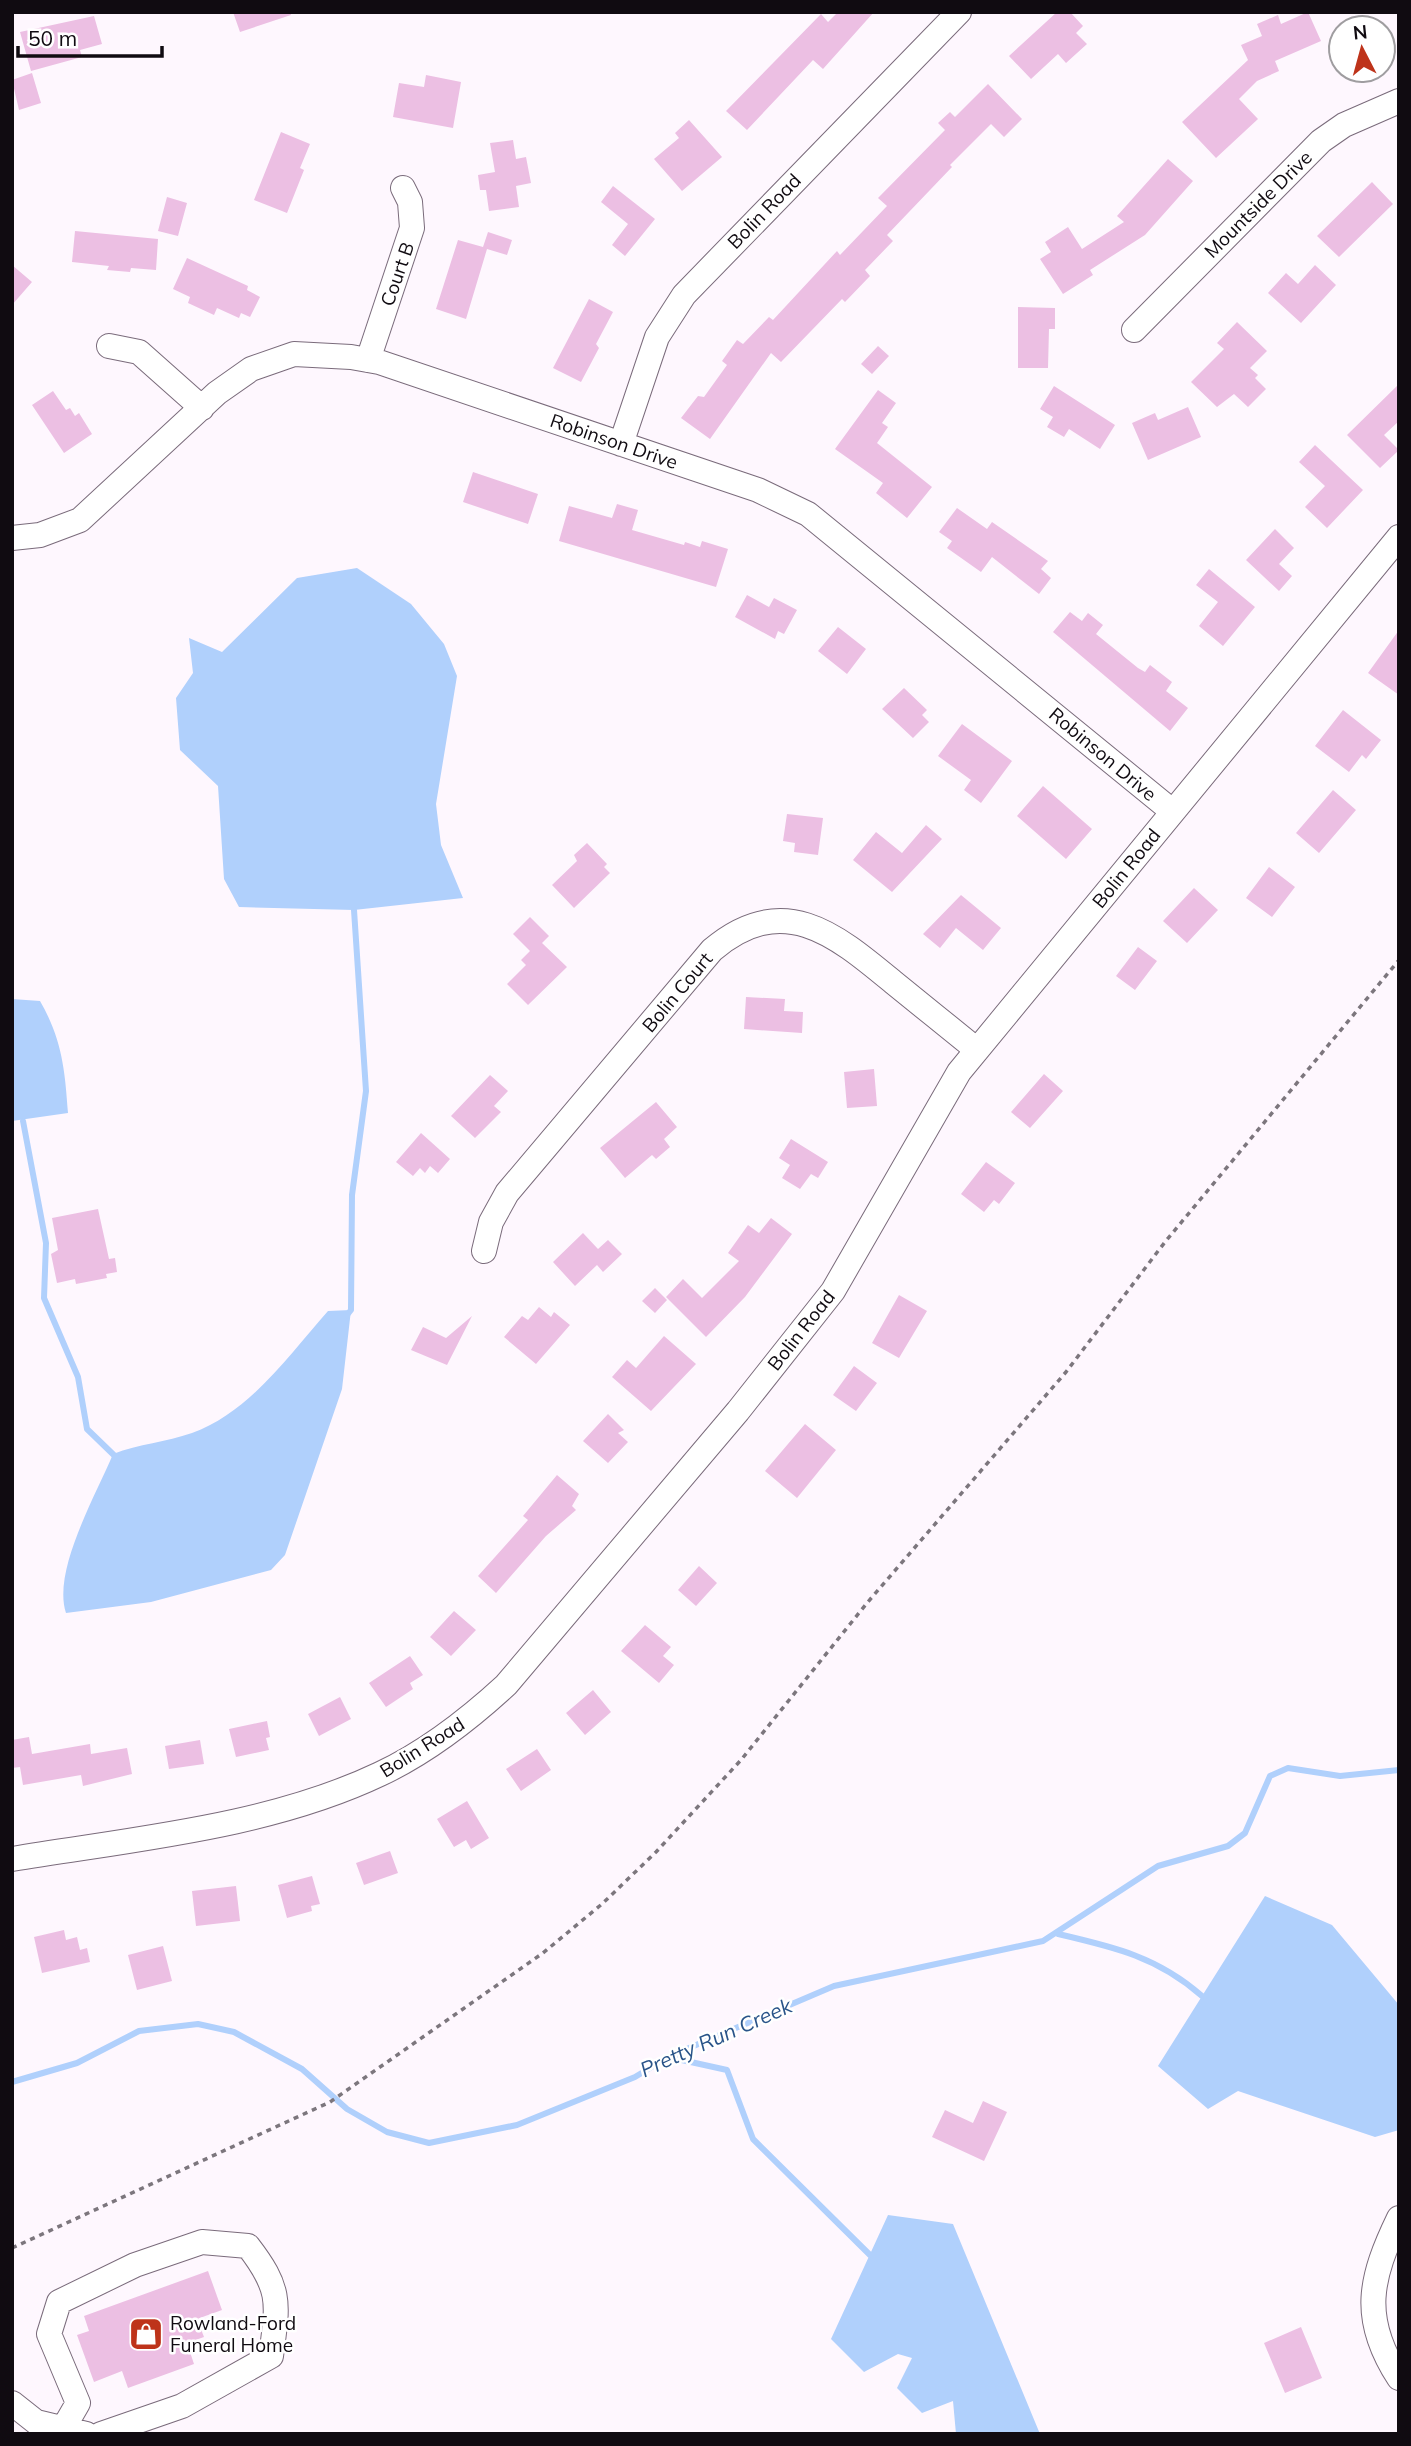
<svg xmlns="http://www.w3.org/2000/svg" width="1411" height="2446" viewBox="0 0 1411 2446" font-family="Mulish,sans-serif">
<rect width="100%" height="100%" fill="#fef7fe"/>
<path fill="#b0d0fc" d="M 357,568 L 411,604 L 444,644 L 457,676 L 436,804 L 441,845 L 463,898 L 354,910 L 239,907 L 224,879 L 218,786 L 180,750 L 176,698 L 193,673 L 189,638 L 222,652 L 297,578 Z
M 12,999 L 40,1001 C 62,1039 65,1070 68,1113 L 12,1121 Z
M 351,1310 L 342,1389 L 285,1555 L 271,1570 L 151,1602 L 66,1613 C 52,1571 96,1495 113,1454 C 139,1444 166,1442 192,1433 C 250,1412 288,1356 328,1311 Z
M 1265,1896 L 1332,1925 L 1399,2005 L 1399,2130 L 1375,2137 L 1238,2091 L 1208,2109 L 1158,2066 Z
M 888,2215 L 953,2224 L 1040,2434 L 956,2434 L 953,2401 L 922,2413 L 897,2388 L 912,2358 L 898,2354 L 864,2372 L 831,2339 Z"/>
<g fill="none" stroke-linecap="round" stroke-linejoin="round">
<path stroke="#b0d0fc" stroke-width="6" d="M 23,1121 L 46,1243 L 44,1298 L 78,1377 L 87,1429 L 119,1460
M 347,1315 L 351,1310 L 352,1195 L 366,1091 L 354,910
M 1058,1934 C 1114,1947 1158,1957 1202,1996
M 668,2057 L 727,2070 L 753,2139 L 870,2255
M 12,2082 L 77,2063 L 139,2031 L 198,2024 L 234,2032 L 302,2069 L 347,2109 L 387,2132 L 429,2143 L 517,2125 L 635,2077 L 668,2057 L 834,1986 L 1043,1941 L 1158,1866 L 1228,1846 L 1245,1833 L 1270,1776 L 1288,1768 L 1340,1776 L 1399,1770"/>
</g>
<path fill="#ecbfe3" d="M 233,12 L 290,12 L 291,15 L 240,32 Z
M 838,12 L 874,12 L 823,69 L 813,60 L 747,130 L 726,111 L 821,14 L 828,22 Z
M 1057,12 L 1070,12 L 1083,26 L 1076,33 L 1087,44 L 1066,63 L 1058,54 L 1031,79 L 1009,56 Z
M 1308,12 L 1321,41 L 1275,61 L 1279,71 L 1257,81 L 1239,99 L 1258,119 L 1216,158 L 1182,122 L 1248,60 L 1241,45 L 1262,36 L 1257,24 L 1278,15 L 1281,24 Z
M 94,16 L 102,44 L 80,50 L 82,57 L 31,71 L 20,32 Z
M 32,73 L 41,103 L 19,110 L 12,80 Z
M 426,75 L 461,82 L 453,128 L 393,117 L 399,83 L 424,87 Z
M 988,84 L 1022,119 L 1004,137 L 991,124 L 950,165 L 952,167 L 887,235 L 893,241 L 865,270 L 870,276 L 845,302 L 842,299 L 781,362 L 771,353 L 710,439 L 681,418 L 698,396 L 704,397 L 727,365 L 722,361 L 737,340 L 743,344 L 769,317 L 773,320 L 837,251 L 840,255 L 887,206 L 878,198 L 945,130 L 938,123 L 950,112 L 955,117 Z
M 689,120 L 722,157 L 682,191 L 654,159 L 679,138 L 675,133 Z
M 281,132 L 310,144 L 300,168 L 304,170 L 287,213 L 254,200 Z
M 513,140 L 516,159 L 526,157 L 531,183 L 516,186 L 519,207 L 489,211 L 486,190 L 480,190 L 478,175 L 495,172 L 490,143 Z
M 1168,159 L 1193,181 L 1145,235 L 1090,270 L 1093,275 L 1063,294 L 1040,259 L 1051,252 L 1045,242 L 1068,227 L 1082,249 L 1124,222 L 1117,216 Z
M 1372,182 L 1393,204 L 1339,257 L 1317,236 Z
M 613,186 L 655,219 L 625,256 L 612,245 L 628,224 L 601,202 Z
M 167,197 L 187,203 L 178,236 L 158,231 Z
M 75,231 L 158,239 L 156,270 L 131,268 L 130,272 L 107,270 L 109,266 L 72,262 Z
M 488,232 L 512,240 L 507,255 L 487,249 L 466,319 L 436,309 L 458,240 L 483,247 Z
M 187,258 L 248,286 L 247,290 L 260,297 L 250,317 L 241,313 L 239,318 L 217,308 L 214,315 L 188,303 L 190,297 L 173,289 Z
M 12,265 L 32,282 L 12,305 Z
M 1315,265 L 1336,285 L 1301,323 L 1268,293 L 1286,273 L 1298,284 Z
M 589,299 L 613,312 L 596,344 L 599,348 L 581,382 L 553,368 Z
M 1018,307 L 1055,308 L 1055,329 L 1049,329 L 1048,368 L 1018,368 Z
M 1237,322 L 1267,351 L 1250,368 L 1258,375 L 1255,378 L 1266,389 L 1248,407 L 1234,394 L 1217,407 L 1191,382 L 1224,349 L 1217,343 Z
M 878,346 L 889,356 L 872,374 L 861,364 Z
M 1399,384 L 1399,421 L 1384,435 L 1399,450 L 1380,468 L 1347,435 Z
M 1054,386 L 1115,425 L 1100,449 L 1069,429 L 1064,437 L 1047,427 L 1053,417 L 1040,409 Z
M 878,390 L 896,403 L 882,423 L 888,427 L 877,443 L 932,487 L 907,518 L 876,493 L 883,483 L 835,449 Z
M 53,391 L 66,410 L 70,408 L 75,416 L 79,413 L 92,434 L 64,453 L 32,405 Z
M 1188,407 L 1201,437 L 1148,460 L 1132,423 L 1155,413 L 1158,420 Z
M 1315,445 L 1363,490 L 1327,528 L 1305,507 L 1325,486 L 1299,462 Z
M 473,472 L 538,494 L 528,524 L 463,502 Z
M 617,504 L 638,510 L 632,530 L 684,545 L 685,542 L 700,547 L 702,541 L 728,549 L 716,587 L 559,541 L 569,506 L 612,518 Z
M 957,508 L 987,529 L 992,522 L 1048,561 L 1041,569 L 1051,578 L 1039,594 L 992,557 L 981,572 L 947,548 L 952,541 L 939,532 Z
M 1275,529 L 1294,548 L 1279,564 L 1292,576 L 1279,591 L 1246,560 Z
M 1209,569 L 1255,607 L 1223,646 L 1199,626 L 1218,602 L 1196,585 Z
M 747,595 L 769,607 L 774,598 L 797,610 L 784,634 L 778,631 L 775,639 L 735,617 Z
M 1070,612 L 1082,621 L 1088,613 L 1103,625 L 1096,634 L 1138,668 L 1145,672 L 1150,665 L 1172,682 L 1166,691 L 1188,708 L 1170,731 L 1053,632 Z
M 838,627 L 866,649 L 847,674 L 818,651 Z
M 1399,630 L 1399,695 L 1368,673 Z
M 904,688 L 927,710 L 922,715 L 929,722 L 913,738 L 882,709 Z
M 1343,710 L 1381,740 L 1366,759 L 1362,755 L 1349,772 L 1315,746 Z
M 962,724 L 1012,761 L 981,803 L 964,790 L 971,780 L 938,756 Z
M 1043,786 L 1092,829 L 1066,859 L 1017,816 Z
M 1333,790 L 1356,810 L 1319,853 L 1296,833 Z
M 787,814 L 823,818 L 818,855 L 794,852 L 795,843 L 783,841 Z
M 926,825 L 942,839 L 892,892 L 853,860 L 876,832 L 902,853 Z
M 587,843 L 607,864 L 604,867 L 610,873 L 574,908 L 552,885 L 577,861 L 574,855 Z
M 1269,867 L 1295,887 L 1272,917 L 1246,898 Z
M 1194,888 L 1218,910 L 1187,943 L 1163,921 Z
M 961,895 L 1001,928 L 983,950 L 956,928 L 940,948 L 923,934 Z
M 530,917 L 549,936 L 542,943 L 567,967 L 528,1005 L 507,984 L 526,965 L 521,960 L 530,951 L 513,934 Z
M 1138,947 L 1157,961 L 1135,990 L 1116,976 Z
M 746,997 L 785,999 L 784,1011 L 803,1012 L 802,1033 L 744,1029 Z
M 874,1069 L 877,1106 L 847,1108 L 844,1072 Z
M 1044,1074 L 1063,1091 L 1030,1128 L 1011,1112 Z
M 490,1075 L 508,1091 L 494,1106 L 501,1112 L 475,1138 L 451,1116 Z
M 656,1102 L 677,1127 L 664,1139 L 670,1147 L 656,1159 L 652,1155 L 625,1178 L 600,1148 Z
M 421,1133 L 450,1159 L 438,1173 L 430,1166 L 425,1173 L 420,1168 L 413,1176 L 396,1162 Z
M 791,1139 L 828,1162 L 818,1178 L 811,1174 L 800,1189 L 782,1178 L 790,1165 L 779,1158 Z
M 986,1162 L 1015,1183 L 999,1204 L 994,1200 L 984,1212 L 961,1194 Z
M 98,1209 L 109,1259 L 115,1258 L 117,1272 L 106,1274 L 107,1278 L 76,1284 L 75,1279 L 57,1283 L 51,1254 L 58,1250 L 52,1218 Z
M 771,1218 L 792,1234 L 745,1297 L 706,1337 L 666,1297 L 683,1279 L 702,1298 L 739,1261 L 728,1253 L 748,1225 L 759,1233 Z
M 583,1233 L 598,1249 L 608,1240 L 622,1254 L 603,1272 L 597,1265 L 575,1286 L 553,1262 Z
M 655,1288 L 667,1300 L 655,1313 L 642,1301 Z
M 899,1295 L 927,1311 L 899,1358 L 872,1343 Z
M 539,1307 L 551,1317 L 554,1312 L 570,1325 L 536,1364 L 504,1337 L 522,1316 L 528,1320 Z
M 472,1316 L 447,1365 L 411,1350 L 423,1327 L 446,1338 Z
M 664,1336 L 696,1364 L 651,1411 L 612,1377 L 627,1360 L 636,1368 Z
M 854,1366 L 877,1383 L 856,1411 L 833,1395 Z
M 608,1414 L 624,1430 L 618,1433 L 628,1442 L 608,1463 L 583,1441 Z
M 805,1424 L 836,1450 L 797,1498 L 765,1471 Z
M 557,1475 L 579,1494 L 572,1506 L 576,1510 L 546,1536 L 496,1593 L 478,1576 L 528,1520 L 523,1516 Z
M 699,1566 L 717,1583 L 696,1606 L 678,1590 Z
M 454,1611 L 476,1630 L 451,1656 L 430,1637 Z
M 645,1625 L 671,1647 L 663,1656 L 674,1665 L 659,1683 L 621,1651 Z
M 410,1656 L 423,1675 L 410,1683 L 413,1689 L 386,1707 L 369,1683 Z
M 593,1690 L 611,1712 L 585,1735 L 566,1713 Z
M 340,1697 L 351,1719 L 319,1736 L 308,1714 Z
M 267,1721 L 270,1737 L 266,1738 L 269,1750 L 236,1757 L 229,1729 Z
M 29,1737 L 32,1754 L 90,1744 L 91,1754 L 127,1748 L 132,1774 L 83,1786 L 81,1775 L 23,1785 L 20,1767 L 12,1768 L 12,1740 Z
M 200,1740 L 204,1764 L 169,1769 L 165,1746 Z
M 537,1749 L 551,1770 L 521,1791 L 506,1769 Z
M 467,1801 L 489,1838 L 471,1849 L 466,1840 L 454,1847 L 437,1819 Z
M 390,1851 L 398,1873 L 364,1885 L 356,1863 Z
M 312,1876 L 320,1904 L 311,1906 L 312,1911 L 287,1918 L 278,1885 Z
M 236,1886 L 240,1921 L 196,1926 L 192,1891 Z
M 64,1930 L 66,1940 L 77,1937 L 80,1950 L 87,1948 L 90,1962 L 42,1973 L 34,1937 Z
M 163,1946 L 172,1981 L 137,1990 L 128,1955 Z
M 983,2101 L 1007,2112 L 984,2161 L 932,2137 L 945,2110 L 973,2123 Z
M 208,2271 L 222,2310 L 197,2319 L 204,2337 L 187,2343 L 194,2364 L 128,2388 L 122,2371 L 94,2382 L 77,2335 L 89,2331 L 84,2316 Z
M 1301,2327 L 1322,2378 L 1285,2393 L 1264,2343 Z"/>
<g fill="none" stroke-linecap="round" stroke-linejoin="round">
<g stroke="#7a6b7b" stroke-width="26">
<path id="minor" d="M 1134,330 L 1321,141 L 1344,125 L 1399,101
M 109,346 L 139,352 L 202,408
M 368,360 L 412,228 L 410,202 L 403,188
M 621,444 L 657,337 L 684,295 L 959,12
M 12,538 L 40,535 L 80,520 L 217,393 L 251,369 L 294,354 L 351,357 L 379,362 L 758,490 L 808,514 L 1172,811
M 484,1251 L 491,1222 L 507,1193 L 712,950 C 783,890 835,934 893,982 C 921,1005 949,1027 977,1050
M 12,1859 C 132,1839 269,1827 380,1774 C 427,1752 468,1720 506,1685 L 738,1411 L 833,1291 L 959,1072 L 1399,537
M 1399,2218 C 1370,2278 1360,2318 1399,2378
M 12,2403 L 36,2422 L 86,2434
M 63,2429 L 78,2403 L 49,2334 L 59,2302 L 135,2265 L 202,2242 L 248,2246 C 282,2290 278,2303 271,2356 L 182,2406 L 101,2434"/>
</g>
<path stroke="#7c767d" stroke-width="3.5" stroke-dasharray="5 5" stroke-linecap="butt" d="M 12,2248 L 330,2102 L 543,1953 L 602,1904 L 656,1852 L 741,1760 L 867,1603 L 1066,1372 L 1165,1242 L 1399,960"/>
<use href="#minor" stroke="#fff" stroke-width="24"/>
</g>
<defs>
<g id="shop-square" transform="scale(1.75)"><rect x="-9" y="-9" width="18" height="18" rx="4" fill="#be331a" stroke="#fff"/><path d="M-5-2.5h2.3a2.7 3.5 0 0 1 5.4 0H5L5.5 6h-11ZM-1.5-2.5h3a1.5 2.3 0 0 0-3 0Z" fill="#fff"/></g>
</defs>
<g fill-rule="evenodd">
<use href="#shop-square" x="146" y="2334"/>
</g>
<g text-anchor="middle" stroke-width="5" stroke-linejoin="round" paint-order="stroke">
<g font-size="19" fill="#100b11" stroke="#fff">
<text transform="translate(1258 204) rotate(-45)" y="7">Mountside Drive</text>
<text transform="translate(764 211) rotate(-46)" y="7">Bolin Road</text>
<text transform="translate(397 274) rotate(-71)" y="7">Court B</text>
<text transform="translate(614 441) rotate(19)" y="7">Robinson Drive</text>
<text transform="translate(1103 754) rotate(40)" y="7">Robinson Drive</text>
<text transform="translate(1126 868) rotate(-51)" y="7">Bolin Road</text>
<text transform="translate(677 992) rotate(-50)" y="7">Bolin Court</text>
<text transform="translate(801 1330) rotate(-52)" y="7">Bolin Road</text>
<text transform="translate(422 1747) rotate(-32)" y="7">Bolin Road</text>
</g>
<g font-size="19" fill="#100b11" stroke="#fff" text-anchor="start">
<text x="170" y="2330">Rowland-Ford<tspan x="170" dy="22">Funeral Home</tspan></text>
</g>
<g font-size="21" font-style="italic" fill="#295489" stroke="#fff">
<text transform="translate(716 2038) rotate(-24)" y="7">Pretty Run Creek</text>
</g>
</g>
<rect width="1411" height="2446" fill="none" stroke="#100b11" stroke-width="28"/>
<g transform="translate(1362 49) rotate(354)"><circle r="33" fill="#ffffff" stroke="#9f9da0" stroke-width="2"/>
<path d="M0-5L12 26L0 18L-12 26Z" fill="#be331a"/>
<text y="-10" font-size="19" font-weight="bold" text-anchor="middle" fill="#100b11">N</text>
</g>
<path d="M18 46v10h144v-10" fill="none" stroke="#100b11" stroke-width="3.5"/>
<text x="28" y="46" font-size="21" fill="#100b11" stroke="#ffffff" stroke-width="5" paint-order="stroke">50 m</text>
</svg>
